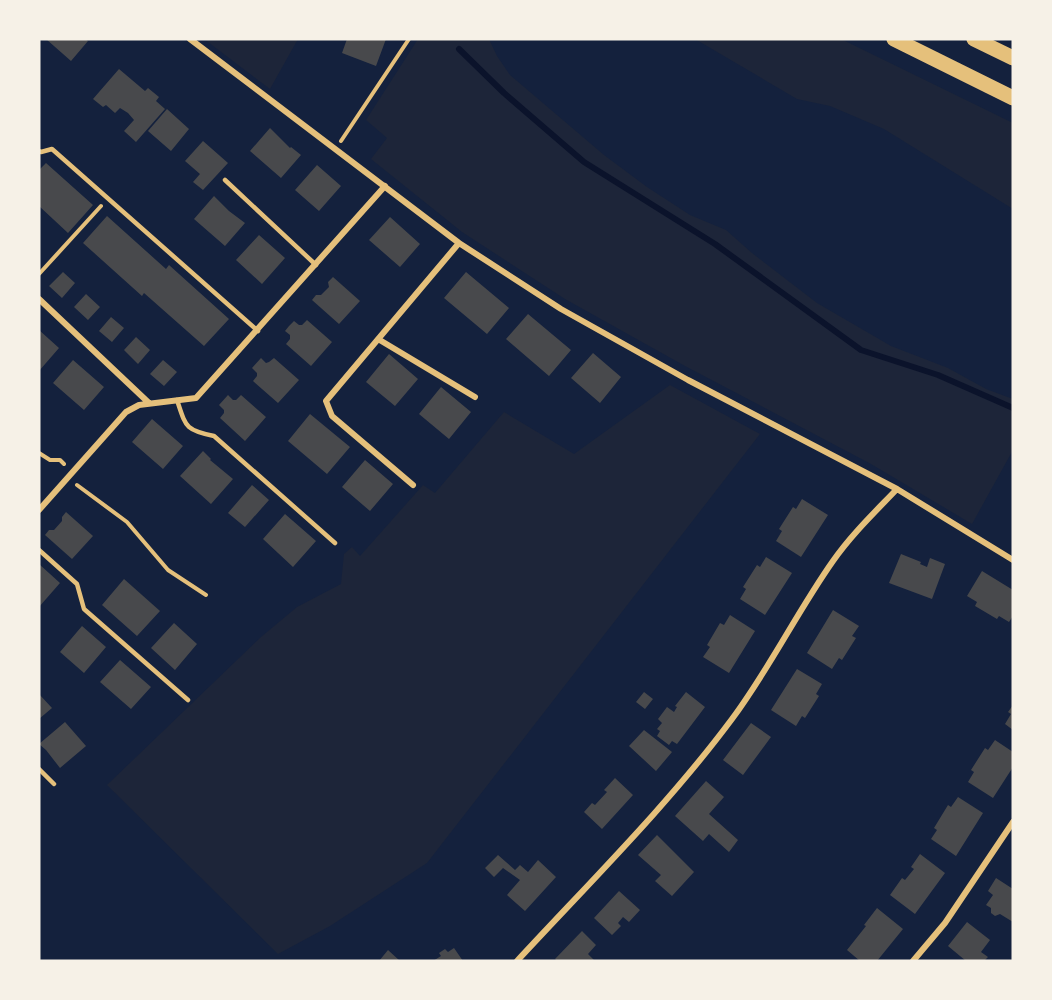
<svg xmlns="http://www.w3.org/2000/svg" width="1052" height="1000" viewBox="0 0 1052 1000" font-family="'Fira Sans',sans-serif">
<rect width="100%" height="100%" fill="#14213d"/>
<path fill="#1d2539" d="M 204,39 L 298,39 L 270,89 Z
M 418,39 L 489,39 L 497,56 L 510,75 L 604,155 L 647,187 L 690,215 L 726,230 L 752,253 L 817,303 L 891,346 L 948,368 L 986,389 L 1013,399 L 1013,450 L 972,524 L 871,464 L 685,366 L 565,299 L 462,232 L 371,159 L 387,138 L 366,120 Z
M 695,39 L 841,39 L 1013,123 L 1013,209 L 884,129 L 830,106 L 797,99 Z
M 670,385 L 760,434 L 427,863 L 330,926 L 278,954 L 107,785 L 261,637 L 297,607 L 341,584 L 344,554 L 352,547 L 360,556 L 423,485 L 435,493 L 504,412 L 574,454 Z"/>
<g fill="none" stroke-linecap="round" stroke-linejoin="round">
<path stroke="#0b132b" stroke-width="6" d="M 459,49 L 504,93 L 584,162 L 715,244 L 861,350 L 938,375 L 1013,408"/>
</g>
<path fill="#48494c" d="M 46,39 L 85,39 L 88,41 L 71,61 Z
M 347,39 L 386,39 L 376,66 L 342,53 Z
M 119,69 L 145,91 L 148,88 L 159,97 L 156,101 L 165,109 L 136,142 L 124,131 L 134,120 L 128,113 L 120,108 L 115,113 L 106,105 L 103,107 L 93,99 Z
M 167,109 L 189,129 L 171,151 L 148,131 Z
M 270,128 L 290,148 L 291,147 L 301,155 L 281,178 L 250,151 Z
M 203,141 L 228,163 L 203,190 L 193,182 L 200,174 L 185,161 Z
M 46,163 L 93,205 L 68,233 L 39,206 L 39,168 L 40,169 Z
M 317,165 L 341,186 L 319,211 L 295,190 Z
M 214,196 L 229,211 L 245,223 L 225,246 L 194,219 Z
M 107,216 L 166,269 L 169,265 L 229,319 L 204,346 L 144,293 L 142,296 L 83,243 Z
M 390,217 L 420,244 L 400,267 L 369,240 Z
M 259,235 L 285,258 L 262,284 L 236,260 Z
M 63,272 L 75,283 L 62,298 L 49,286 Z
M 466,272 L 509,308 L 487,334 L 444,298 Z
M 333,277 L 360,301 L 339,324 L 312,300 L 316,295 L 321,295 L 329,287 L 328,282 Z
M 86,294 L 100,307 L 88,320 L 74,307 Z
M 528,314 L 571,350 L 549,376 L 506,339 Z
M 111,317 L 124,328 L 112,342 L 99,331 Z
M 307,320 L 332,342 L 311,366 L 286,344 L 290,339 L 290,335 L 285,331 L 289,326 L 294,321 L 299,325 L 302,325 Z
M 39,330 L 59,348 L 39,371 Z
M 136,337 L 150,350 L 138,364 L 124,350 Z
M 593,353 L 621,377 L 600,403 L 571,378 Z
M 389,354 L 418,379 L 395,406 L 366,382 Z
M 261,358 L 266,363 L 269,362 L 274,358 L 299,380 L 278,403 L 253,381 L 257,376 L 257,373 L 252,368 Z
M 73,360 L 104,387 L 84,410 L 53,383 Z
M 163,360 L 177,372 L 164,386 L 150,374 Z
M 441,387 L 471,412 L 449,439 L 419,414 Z
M 228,395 L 233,400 L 236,400 L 241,395 L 266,417 L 245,441 L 220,418 L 224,413 L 224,410 L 219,405 Z
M 310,414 L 350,447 L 327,474 L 288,441 Z
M 152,419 L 183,446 L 163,469 L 132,442 Z
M 203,451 L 211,459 L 210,460 L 233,479 L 211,504 L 180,476 Z
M 365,460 L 393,484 L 370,511 L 342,487 Z
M 252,485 L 269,500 L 245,527 L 228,513 Z
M 802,499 L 828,515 L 801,557 L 776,541 L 782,531 L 779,529 L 793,507 L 796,509 Z
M 66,512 L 93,536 L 72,559 L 45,535 L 49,530 L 54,530 L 62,521 L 62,517 Z
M 285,514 L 316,541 L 293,567 L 263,539 Z
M 901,554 L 921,562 L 920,564 L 927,567 L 930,558 L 945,564 L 932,599 L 889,583 Z
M 766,557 L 792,573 L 765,615 L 740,599 L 746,589 L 743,587 L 757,565 L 760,567 Z
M 39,564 L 60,583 L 39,607 Z
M 982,571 L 1013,590 L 1013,616 L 1009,622 L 999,616 L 997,619 L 975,606 L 977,602 L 967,596 Z
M 124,579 L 160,611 L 137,636 L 102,605 Z
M 833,610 L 859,626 L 852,636 L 856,638 L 842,660 L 839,658 L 832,669 L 807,653 Z
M 730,615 L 755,631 L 729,673 L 703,657 L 710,647 L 707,645 L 720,623 L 724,625 Z
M 174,623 L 197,644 L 175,670 L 151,648 Z
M 82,626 L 106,647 L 84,673 L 60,652 Z
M 120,660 L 151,687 L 131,709 L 100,682 Z
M 797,669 L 822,684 L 816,694 L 819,696 L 805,718 L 802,716 L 796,726 L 771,710 Z
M 644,692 L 653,699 L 645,709 L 636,702 Z
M 686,692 L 705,707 L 677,744 L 672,741 L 669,745 L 657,736 L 660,731 L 657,729 L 662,723 L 658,719 L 667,707 L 674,712 L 677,707 L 675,706 Z
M 39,694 L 52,708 L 39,719 Z
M 1013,705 L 1013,730 L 1005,724 L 1011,714 L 1008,712 Z
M 65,722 L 86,746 L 60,768 L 46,750 L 39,744 Z
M 751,723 L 771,737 L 743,775 L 723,760 Z
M 644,730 L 672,752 L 656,771 L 629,746 Z
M 995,740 L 1013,752 L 1013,767 L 993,798 L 968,782 L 974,772 L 971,770 L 985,748 L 988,750 Z
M 615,778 L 633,795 L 602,829 L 584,812 L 592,803 L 595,805 L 607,792 L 604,790 Z
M 706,781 L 724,797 L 709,814 L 738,840 L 729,852 L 709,834 L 703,841 L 675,816 Z
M 958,797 L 983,813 L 956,856 L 931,839 L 937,830 L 934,828 L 948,805 L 951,807 Z
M 657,835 L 694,872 L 672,896 L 655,881 L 661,875 L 638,855 Z
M 920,854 L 945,873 L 915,914 L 890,895 L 902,878 L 905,880 L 914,869 L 911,867 Z
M 498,855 L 515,870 L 520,865 L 528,872 L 538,860 L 556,877 L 525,911 L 507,895 L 520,880 L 503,868 L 494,877 L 485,868 Z
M 996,878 L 1013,889 L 1013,922 L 1000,914 L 995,916 L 991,913 L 991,908 L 986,905 L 993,895 L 988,891 Z
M 619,891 L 640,910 L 629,922 L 623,917 L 618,923 L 621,926 L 612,935 L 594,918 Z
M 877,908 L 903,929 L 877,961 L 860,961 L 847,950 L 866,926 L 864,925 Z
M 967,922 L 990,940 L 981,952 L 988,957 L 984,961 L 966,961 L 948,946 Z
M 582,931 L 596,945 L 588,954 L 595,961 L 557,961 L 555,959 Z
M 454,948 L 463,961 L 433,961 L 441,956 L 439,953 L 445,949 L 448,952 Z
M 388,950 L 400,961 L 379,961 Z"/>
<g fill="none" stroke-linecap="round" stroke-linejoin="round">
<path stroke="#e5c07b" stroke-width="4" d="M 341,141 L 409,39
M 39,274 L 101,206
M 39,453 L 50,460 L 60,460 L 64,464
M 77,485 L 127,522 L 168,570 L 206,595"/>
<path stroke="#e5c07b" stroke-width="4.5" d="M 39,151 L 41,152 L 52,149 L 258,331
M 225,180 L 316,265
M 177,400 C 186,427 185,430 214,436 L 335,543
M 39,550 L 77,584 L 84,609 L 188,700
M 39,769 L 54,784"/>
<path stroke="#e5c07b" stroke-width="6" d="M 190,39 L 459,243 L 561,309 L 688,380 L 897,489 L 1013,560
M 39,299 L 149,403
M 378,339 L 475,397
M 413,485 L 332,416 L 326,401 L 459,243
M 39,510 L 126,412 L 139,405 L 196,398 L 385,186
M 517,961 C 590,882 668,805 732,719 C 770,668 797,612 833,561 C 851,535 875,512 897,489
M 913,961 L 945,923 L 1013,822"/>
<path stroke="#e5c07b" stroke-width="15" d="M 894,39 L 1013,98
M 974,39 L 1013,58"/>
</g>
<rect width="1052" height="1000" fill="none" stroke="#f6f1e7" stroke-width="81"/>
</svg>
